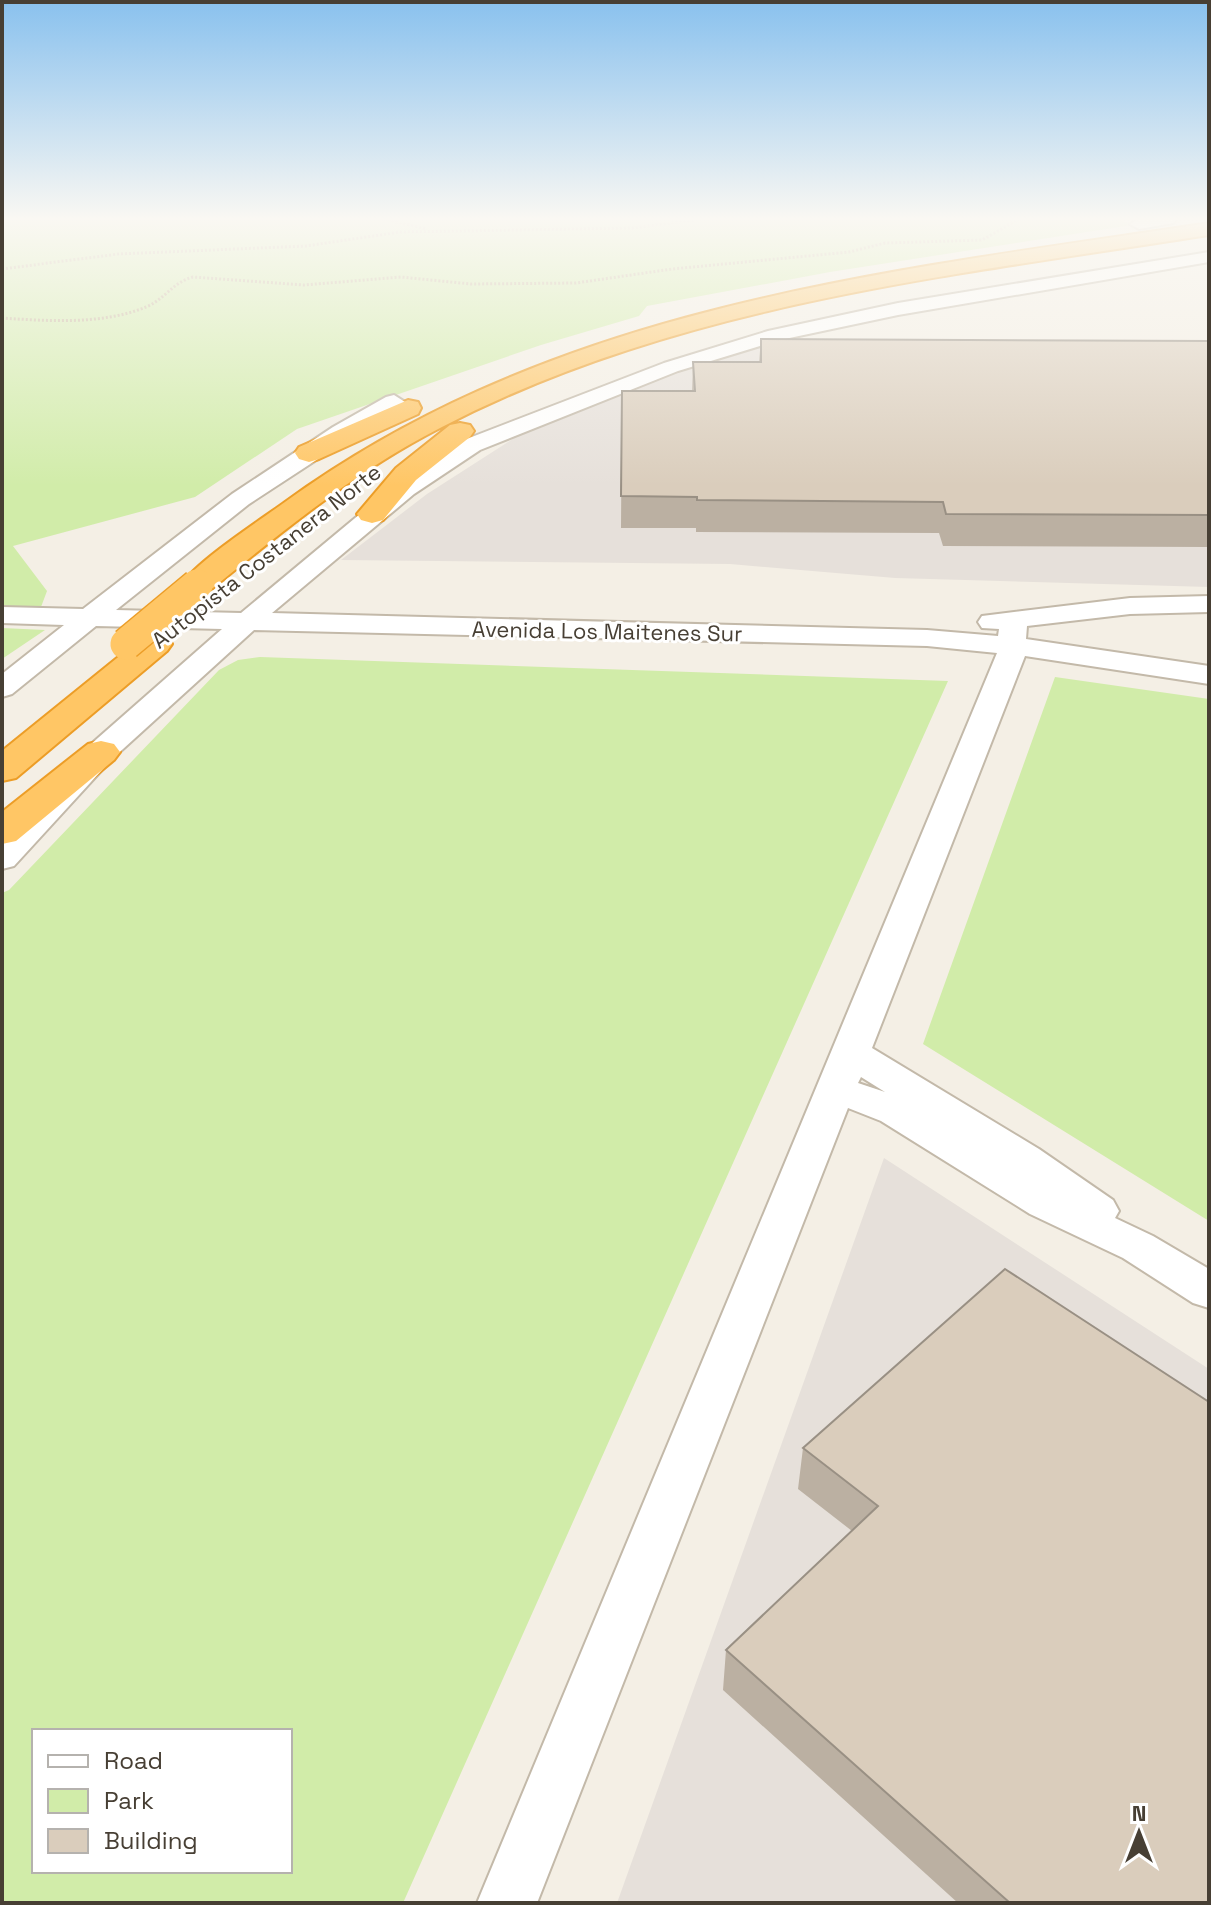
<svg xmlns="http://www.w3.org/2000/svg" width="1211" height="1905" viewBox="0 0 1211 1905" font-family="'Space Grotesk',sans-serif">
<rect width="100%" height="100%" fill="#f4efe5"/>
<path fill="#e6e0da" d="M 796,339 L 1209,344 L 1209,587 L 895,578 L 730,564 L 341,560 L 427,494 L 525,431 L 640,382 L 725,355 Z
M 884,1158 L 1209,1369 L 1209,1903 L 617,1903 Z"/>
<path fill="#d1eca9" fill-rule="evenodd" d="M 2,219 L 1119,219 L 1132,225 L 830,272 L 647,306 L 639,316 L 541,345 L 297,429 L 195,497 L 13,546 L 47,591 L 41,607 L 2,609 Z
M 2,628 L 45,630 L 2,659 Z
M 260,657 L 948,681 L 403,1903 L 2,1903 L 2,893 L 9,890 L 219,670 L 238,660 ZM 34,1731 L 290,1731 L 290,1871 L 34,1871 Z
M 1055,677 L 1209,699 L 1209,1221 L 923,1044 Z"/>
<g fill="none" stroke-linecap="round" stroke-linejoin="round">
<g stroke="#c3b9a9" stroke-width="4">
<path id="minor" d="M 1138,219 L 1176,219 L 1173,223 L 1139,229 L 1130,224 Z
M 1209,252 L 1209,262 L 898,315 L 780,340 L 678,371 L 480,450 L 414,494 L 272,613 L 927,630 L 998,636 L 999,629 L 982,628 L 978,622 L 982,616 L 1130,598 L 1209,596 L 1209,612 L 1130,614 L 1027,626 L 1026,639 L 1209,666 L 1209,684 L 1025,656 L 872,1048 L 1039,1149 L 1113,1200 L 1119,1211 L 1115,1218 L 1153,1236 L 1209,1269 L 1209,1308 L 1193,1303 L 1123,1258 L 1030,1214 L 881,1121 L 848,1108 L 537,1903 L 477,1903 L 997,653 L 927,646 L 254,630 L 112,759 L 14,866 L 2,869 L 2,839 L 90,745 L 222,629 L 96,626 L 12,694 L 2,697 L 2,674 L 64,625 L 2,623 L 2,607 L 83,609 L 232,494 L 333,427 L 386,397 L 394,395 L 405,402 L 249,504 L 116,610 L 241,613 L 396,484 L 464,440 L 664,363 L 768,331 L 898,303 ZM 861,1077 L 885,1092 L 858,1083 Z"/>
</g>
<g stroke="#ec9d27" stroke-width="4">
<path id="highway" d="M 1209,223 L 1209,235 C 948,276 677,304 440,428 C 356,471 281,532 208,592 L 197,595 L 186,592 L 181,585 C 197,561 259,521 285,502 C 558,304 885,272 1209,223 Z
M 408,400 L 418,402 L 421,408 L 418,414 L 319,459 L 309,462 L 299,459 L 295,453 L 299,447 Z
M 460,423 L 470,425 L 474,431 L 470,437 L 416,480 L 383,520 L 372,523 L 361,520 L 357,514 L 396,468 L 450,425 Z
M 155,634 L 167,637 L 172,644 L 167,651 L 16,778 L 2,781 L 2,751 L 143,637 Z
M 101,741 L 114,744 L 120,752 L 114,760 L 16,841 L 2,844 L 2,812 L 88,744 Z"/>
</g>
<path stroke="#c4b296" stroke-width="3" stroke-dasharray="2 2" stroke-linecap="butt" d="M 384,219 L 427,229
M 2,269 L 118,254 L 306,246 L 400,232 L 632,228 L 703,219
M 2,318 C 48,321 102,325 146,307 C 164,300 173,282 193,277 L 304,285 L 401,277 L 471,284 L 576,283 L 672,269 L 849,252 L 885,243 L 982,240 L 1019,219"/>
<use href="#minor" fill="#fff" fill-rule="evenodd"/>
<use href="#highway" fill="#ffc665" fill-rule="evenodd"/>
<g stroke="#ec9d27" stroke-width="34" stroke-linecap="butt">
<path id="highway-bridge" d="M 126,644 L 197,585"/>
</g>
<use href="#highway-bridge" stroke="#ffc665" stroke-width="31"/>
</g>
<path fill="#bbb0a2" d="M 761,339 L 1209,341 L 1209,547 L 943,546 L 939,533 L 696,532 L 696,528 L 621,528 L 622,391 L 692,391 L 693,362 L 759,362 Z
M 1005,1269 L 1209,1903 L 958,1903 L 723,1690 L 726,1650 L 852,1531 L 798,1489 L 803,1448 Z"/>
<path fill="#dacdbc" stroke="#999084" stroke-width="2" d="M 761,339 L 1209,341 L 1209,515 L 946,514 L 943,502 L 697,500 L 697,497 L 621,496 L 622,391 L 695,391 L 693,362 L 761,362 Z
M 1005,1269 L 1209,1402 L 1209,1903 L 1010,1903 L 726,1650 L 878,1506 L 803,1448 Z"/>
<linearGradient id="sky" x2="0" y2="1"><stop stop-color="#89c1ee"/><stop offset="0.45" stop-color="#faf8f3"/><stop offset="1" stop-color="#faf8f3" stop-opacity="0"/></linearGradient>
<rect width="1211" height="486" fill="url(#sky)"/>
<g text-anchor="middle" stroke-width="6" stroke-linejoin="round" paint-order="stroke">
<g font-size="22" fill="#473f34" stroke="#fff">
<text transform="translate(266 556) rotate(-38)" y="8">Autopista Costanera Norte</text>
<text transform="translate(607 631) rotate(1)" y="8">Avenida Los Maitenes Sur</text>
</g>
</g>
<rect width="1211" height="1905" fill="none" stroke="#473f34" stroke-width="8"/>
<rect x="32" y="1729" width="260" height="144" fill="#ffffff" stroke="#b5b2ae" stroke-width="2"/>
<rect x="48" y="1755" width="40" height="12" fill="#ffffff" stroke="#b5b2ae" stroke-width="2"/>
<text x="104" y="1769" font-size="24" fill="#473f34">Road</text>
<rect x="48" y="1789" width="40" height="24" fill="#d1eca9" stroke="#b5b2ae" stroke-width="2"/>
<text x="104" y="1809" font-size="24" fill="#473f34">Park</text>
<rect x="48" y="1829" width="40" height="24" fill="#dacdbc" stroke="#b5b2ae" stroke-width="2"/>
<text x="104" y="1849" font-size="24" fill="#473f34">Building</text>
<g transform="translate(1139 1833)" stroke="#ffffff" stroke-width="6" paint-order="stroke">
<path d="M0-6L14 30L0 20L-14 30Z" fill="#473f34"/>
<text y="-12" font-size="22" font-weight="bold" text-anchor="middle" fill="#473f34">N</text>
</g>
</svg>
